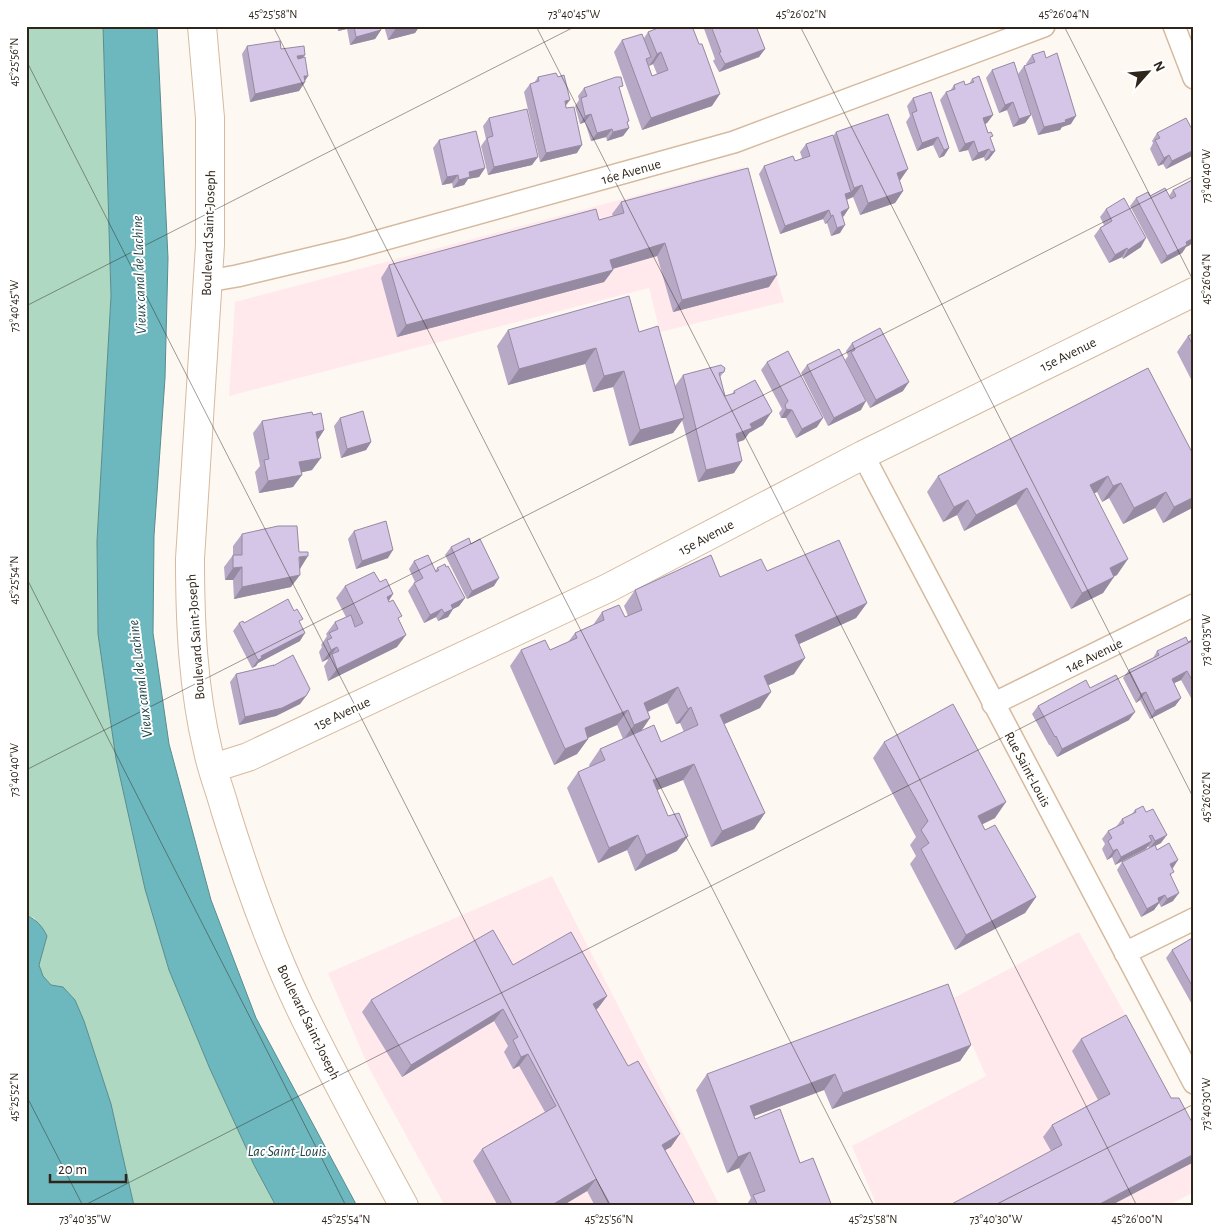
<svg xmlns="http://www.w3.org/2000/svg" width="1220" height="1232" viewBox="0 0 1220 1232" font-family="'Alegreya Sans',sans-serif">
<rect width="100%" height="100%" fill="#fef8f3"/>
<path fill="#ffe9ed" d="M 744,167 L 784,302 L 660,332 L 649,288 L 229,396 L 235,302 Z
M 552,876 L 720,1206 L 445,1206 L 369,1068 L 328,973 Z
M 1079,932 L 1194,1137 L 1194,1192 L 1167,1206 L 877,1206 L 852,1146 L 986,1076 L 952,999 Z"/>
<path fill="#aed8c2" d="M 26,26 L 103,26 L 111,296 L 97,541 L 98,634 L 116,758 L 145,889 L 169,970 L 210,1069 L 254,1165 L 276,1206 L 134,1206 L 111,1104 L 84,1021 L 75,1000 L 63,987 L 51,985 L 43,976 L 39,965 L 47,936 L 34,918 L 26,915 Z"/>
<path fill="#6cb8be" stroke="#5a8c8d" d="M 103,26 L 157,26 L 168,258 L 165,378 L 154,536 L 153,633 L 169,744 L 211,900 L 256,1018 L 357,1206 L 276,1206 L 254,1165 L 210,1069 L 169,970 L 145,889 L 116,759 L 98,634 L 97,541 L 111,296 Z
M 26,915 C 37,920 42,926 47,936 L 39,965 L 43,976 L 51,985 L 63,987 L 75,1000 L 84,1021 L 111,1104 L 134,1206 L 26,1206 Z"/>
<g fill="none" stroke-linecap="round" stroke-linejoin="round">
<g stroke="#d5ba9f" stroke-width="24">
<path id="street" d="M 1174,26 L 1194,78
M 208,281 L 237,276 L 346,250 L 734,142 L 1044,26
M 863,455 L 1194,1083
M 993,704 L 1194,605
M 1125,953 L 1194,919"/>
</g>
<g stroke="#d5ba9f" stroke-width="30">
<path id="secondary" d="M 202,26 L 210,118 L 210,245 L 190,559 C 190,624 193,689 208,751 C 212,771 220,790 225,809 C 248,884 275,959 310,1028 C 340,1088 372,1147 404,1206
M 213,768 L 248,757 L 608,588 L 863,455 L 1194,292"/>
</g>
<use href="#street" stroke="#fff" stroke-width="21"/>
<use href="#secondary" stroke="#fff" stroke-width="28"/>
</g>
<path fill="#b7a9c6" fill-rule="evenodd" d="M 337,26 L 380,26 L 381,30 L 375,39 L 350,45 L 347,29 L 338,31 Z
M 384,26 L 422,26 L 419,27 L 415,33 L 388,40 Z
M 703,26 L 756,26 L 765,49 L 759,57 L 719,72 L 713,61 L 715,59 Z
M 648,32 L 712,106 L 642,130 L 614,52 L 622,40 L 644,38 ZM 653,64 L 657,74 L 652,76 L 649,66 Z
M 247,46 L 281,49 L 303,58 L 308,76 L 305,81 L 305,82 L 299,91 L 250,102 L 242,54 Z
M 1032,55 L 1071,124 L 1062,127 L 1060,130 L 1038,135 L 1018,74 L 1024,66 L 1027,65 L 1026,64 Z
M 992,70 L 1031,115 L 1025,123 L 1013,127 L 1007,110 L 999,113 L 986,78 Z
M 538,77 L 566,106 L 577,153 L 540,162 L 524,92 L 530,84 L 534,83 Z
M 972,79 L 993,115 L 987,123 L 985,124 L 995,151 L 989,159 L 985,161 L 984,157 L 972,161 L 968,150 L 959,152 L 940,100 L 946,92 L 950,91 L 954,85 L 965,85 L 969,84 Z
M 584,88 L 620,91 L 629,128 L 623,136 L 607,141 L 606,137 L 591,141 L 585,122 L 580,124 L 575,106 L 579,100 L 578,96 Z
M 913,98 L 949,148 L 944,156 L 939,158 L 933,145 L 917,151 L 906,122 L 910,116 L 907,106 Z
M 489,118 L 532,165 L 488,175 L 481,146 L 486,139 L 483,126 Z
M 836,132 L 899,181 L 903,191 L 895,203 L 860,215 L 853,197 L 847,200 L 849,208 L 843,217 L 840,233 L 831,236 L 827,223 L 825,224 L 823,219 L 780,234 L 759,174 L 764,166 L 795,161 L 802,158 L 800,152 L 806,144 L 833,136 Z
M 1157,133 L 1194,133 L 1194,155 L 1166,169 L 1163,164 L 1158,166 L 1150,149 L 1153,143 L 1152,141 Z
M 439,140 L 485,168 L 479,177 L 468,179 L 464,185 L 453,188 L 452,183 L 442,185 L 433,148 Z
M 1194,179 L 1194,245 L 1192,242 L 1190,245 L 1186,247 L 1182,253 L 1161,264 L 1130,206 L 1136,198 L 1150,196 L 1169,196 L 1173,190 Z
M 621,202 L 769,287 L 673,312 L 657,256 L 612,269 L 613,270 L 604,282 L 397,337 L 381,278 L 389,265 L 613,217 L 612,214 Z
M 1106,209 L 1141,247 L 1123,259 L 1122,257 L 1109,263 L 1094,236 L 1100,228 L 1104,225 L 1100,217 Z
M 508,330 L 639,332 L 675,386 L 683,375 L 724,372 L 720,377 L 725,396 L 732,394 L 734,391 L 763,425 L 749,433 L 744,440 L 737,442 L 734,473 L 698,482 L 682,420 L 673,433 L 629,446 L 613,387 L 593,392 L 585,364 L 508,385 L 497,346 Z
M 1194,333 L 1194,385 L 1177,352 L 1188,336 Z
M 852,343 L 903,391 L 870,408 L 845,360 L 848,356 L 846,351 Z
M 767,362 L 817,427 L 796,438 L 786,418 L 781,418 L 779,413 L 782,409 L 761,370 Z
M 807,365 L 861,410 L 828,426 L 801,373 Z
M 1148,368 L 1194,507 L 1163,523 L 1155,508 L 1123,524 L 1109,498 L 1102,502 L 1097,492 L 1094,493 L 1117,575 L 1114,576 L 1103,593 L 1071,609 L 1016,504 L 964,531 L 957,515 L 943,522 L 927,492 L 938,476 Z
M 313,415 L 324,430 L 317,440 L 312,470 L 301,472 L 293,487 L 259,493 L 255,472 L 260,466 L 253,433 L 262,421 Z
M 340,418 L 371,442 L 366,450 L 341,458 L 334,426 Z
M 354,531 L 388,558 L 356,569 L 348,539 Z
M 242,534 L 299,569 L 291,587 L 234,599 L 233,580 L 225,580 L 224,567 L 233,555 L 233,546 Z
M 471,544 L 494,586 L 467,599 L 445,555 L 451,547 Z
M 414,561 L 436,570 L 437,568 L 465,598 L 459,606 L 453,609 L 448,617 L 438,621 L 436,617 L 424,623 L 408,591 L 414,583 L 415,582 L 409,569 Z
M 767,571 L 867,603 L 856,618 L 799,644 L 794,674 L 768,685 L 760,708 L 724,724 L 765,813 L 754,829 L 711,847 L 683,780 L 657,790 L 677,851 L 635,871 L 627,850 L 598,863 L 567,788 L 578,772 L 590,767 L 589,765 L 600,749 L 623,739 L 617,725 L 588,738 L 588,739 L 577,754 L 554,765 L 510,666 L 521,650 L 550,650 L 568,642 L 575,633 L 593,625 L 602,612 L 625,617 L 628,616 L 624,606 L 635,590 L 720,577 ZM 667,703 L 676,724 L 680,723 L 684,732 L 661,742 L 642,730 L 650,718 L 648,712 Z
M 380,582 L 393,594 L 389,601 L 399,620 L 397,647 L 328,681 L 324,666 L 328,660 L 328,659 L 322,662 L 319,652 L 322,647 L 321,645 L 327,636 L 326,634 L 335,622 L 346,617 L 336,598 L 345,586 Z
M 239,623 L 300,623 L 300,641 L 258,663 L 256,666 L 252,668 L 233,631 Z
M 1194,639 L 1194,696 L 1191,698 L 1181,680 L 1174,683 L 1181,698 L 1175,706 L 1150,719 L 1140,700 L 1136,703 L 1123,678 L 1129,670 L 1153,658 L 1157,651 L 1188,642 Z
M 273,666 L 306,696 L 300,704 L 276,716 L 239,725 L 230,682 L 236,674 Z
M 1090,688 L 1129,720 L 1057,757 L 1050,745 L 1049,745 L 1032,714 L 1038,706 Z
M 884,742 L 995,818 L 982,824 L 985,830 L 1036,897 L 1025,913 L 955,950 L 910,864 L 916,856 L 910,845 L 916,837 L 873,758 Z
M 1135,810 L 1161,843 L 1155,846 L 1157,850 L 1172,868 L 1171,876 L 1173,901 L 1161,907 L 1159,903 L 1154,910 L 1141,917 L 1117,870 L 1122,862 L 1149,848 L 1148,846 L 1115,865 L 1112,857 L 1107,860 L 1102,849 L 1105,844 L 1102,839 L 1108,831 L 1116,827 L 1122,819 L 1132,814 Z
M 1194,937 L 1194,1008 L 1166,958 L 1172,950 Z
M 513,965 L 607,996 L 598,1008 L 596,1010 L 671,1147 L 665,1150 L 696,1206 L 595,1206 L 587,1191 L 562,1206 L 498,1206 L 473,1161 L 482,1149 L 545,1112 L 519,1066 L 513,1069 L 504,1052 L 508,1046 L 494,1021 L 402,1077 L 362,1012 L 371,1000 Z
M 1081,1039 L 1171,1098 L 1051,1151 L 1043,1137 L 1052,1125 L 1098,1100 L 1072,1051 Z
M 971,1045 L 960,1061 L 832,1109 L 824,1090 L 754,1116 L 755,1119 L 800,1163 L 832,1206 L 746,1206 L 751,1198 L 739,1168 L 727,1173 L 696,1090 L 707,1074 Z"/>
<path fill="#958aa1" d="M 342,26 L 349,26 L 347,29 L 338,31 Z
M 402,26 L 422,26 L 419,27 L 415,33 L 388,40 L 396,28 Z
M 381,30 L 375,39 L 350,45 L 356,37 Z
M 765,49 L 759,57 L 719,72 L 725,64 Z
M 661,52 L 653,64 L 649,66 L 657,54 Z
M 305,55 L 299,63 L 297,56 Z
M 304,76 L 308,76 L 303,83 L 305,82 L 299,91 L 250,102 L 255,94 Z
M 720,94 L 712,106 L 642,130 L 651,118 Z
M 570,100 L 564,108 L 565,101 Z
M 1013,102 L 1007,110 L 999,113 L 1005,105 Z
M 591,114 L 585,122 L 580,124 L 585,116 Z
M 993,115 L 987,123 L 977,127 L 983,118 Z
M 1031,115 L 1025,123 L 1013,127 L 1019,119 Z
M 1076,116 L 1071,124 L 1062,127 L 1060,130 L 1038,135 L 1044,127 Z
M 629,128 L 623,136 L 607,141 L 613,132 Z
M 612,129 L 606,137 L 591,141 L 597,133 Z
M 938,137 L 933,145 L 917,151 L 922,143 Z
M 974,141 L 968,150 L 959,152 L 965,144 Z
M 582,145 L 577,153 L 540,162 L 546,153 Z
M 949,148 L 944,156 L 939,158 L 944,150 Z
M 989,149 L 984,157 L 972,161 L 978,153 Z
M 1194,150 L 1194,155 L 1166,169 L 1172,161 Z
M 995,151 L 989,159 L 985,161 L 991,152 Z
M 1169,155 L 1163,164 L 1158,166 L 1164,158 Z
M 538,157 L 532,165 L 488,175 L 494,167 Z
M 485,168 L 479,177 L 468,179 L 464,185 L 453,188 L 459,180 L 469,172 Z
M 908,169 L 899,182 L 897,173 Z
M 458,175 L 452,183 L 442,185 L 447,177 Z
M 862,185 L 853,197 L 839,202 L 845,194 L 851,192 L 854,188 Z
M 903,191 L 895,203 L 860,215 L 868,203 Z
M 849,208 L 844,216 L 835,220 L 841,212 Z
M 829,210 L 823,219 L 780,234 L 785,226 Z
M 833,215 L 827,223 L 825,224 L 831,216 Z
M 845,225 L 840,233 L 831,236 L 837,228 Z
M 1194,237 L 1194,240 L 1190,245 L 1186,247 L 1182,253 L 1161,264 L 1167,256 Z
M 1146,238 L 1141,247 L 1123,259 L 1128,250 Z
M 665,243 L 657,256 L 602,272 L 610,260 Z
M 1127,248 L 1122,257 L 1109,263 L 1115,255 Z
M 613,270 L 604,282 L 397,337 L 406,325 Z
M 777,275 L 769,287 L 673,312 L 682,300 Z
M 596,348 L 585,364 L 508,385 L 519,369 Z
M 624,371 L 613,387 L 593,392 L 604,376 Z
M 909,382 L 903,391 L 870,408 L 876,400 Z
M 866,401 L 861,410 L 828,426 L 834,418 Z
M 786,409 L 792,410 L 786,418 L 781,418 Z
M 771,413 L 763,425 L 749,433 L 744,440 L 727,446 L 736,434 L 750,424 Z
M 684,418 L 673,433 L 629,446 L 640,430 Z
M 823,418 L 817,427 L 796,438 L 802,429 Z
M 324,430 L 316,443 L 316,432 Z
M 371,442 L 366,450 L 341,458 L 347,449 Z
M 321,458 L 312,470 L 291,475 L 299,462 Z
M 742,461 L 734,473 L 698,482 L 706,470 Z
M 302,475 L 293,487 L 259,493 L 268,481 Z
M 1108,476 L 1097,492 L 1079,501 L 1090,485 Z
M 1121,483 L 1109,498 L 1102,502 L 1113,486 Z
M 1027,488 L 1016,504 L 964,531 L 976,515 Z
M 1166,492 L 1155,508 L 1123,524 L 1134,508 Z
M 1194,497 L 1194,507 L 1163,523 L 1174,507 Z
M 968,500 L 957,515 L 943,522 L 954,507 Z
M 393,550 L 388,558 L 356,569 L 362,561 Z
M 308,556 L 300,569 L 299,557 Z
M 1128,559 L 1117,575 L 1098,584 L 1110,568 Z
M 242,567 L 233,580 L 225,580 L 233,568 Z
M 300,575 L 291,587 L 234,599 L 242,587 Z
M 1114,577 L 1103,593 L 1071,609 L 1082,593 Z
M 499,578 L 494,586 L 467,599 L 472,591 Z
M 393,594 L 385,606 L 387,597 Z
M 465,598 L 459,606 L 453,609 L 448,617 L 438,621 L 451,605 Z
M 867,603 L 856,618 L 784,651 L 795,635 Z
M 442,609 L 436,617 L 424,623 L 430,615 Z
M 305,633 L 300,641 L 258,663 L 256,666 L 252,668 L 261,656 Z
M 406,635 L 397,647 L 328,681 L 337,669 Z
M 337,647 L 328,659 L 322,662 L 331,650 Z
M 805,658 L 794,674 L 753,692 L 764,676 Z
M 1187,671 L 1181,680 L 1166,687 L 1172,679 Z
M 678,687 L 667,703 L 633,718 L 644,703 Z
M 771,692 L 760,708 L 709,731 L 720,715 Z
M 1146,692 L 1140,700 L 1136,703 L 1141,694 Z
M 306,696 L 300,704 L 276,716 L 239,725 L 245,717 Z
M 1181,698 L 1175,706 L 1150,719 L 1155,711 Z
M 691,707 L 680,723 L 676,724 L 688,709 Z
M 628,710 L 617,725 L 574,744 L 585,728 Z
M 1135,712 L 1129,720 L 1057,757 L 1062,749 Z
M 650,718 L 639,734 L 623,740 L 634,725 Z
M 588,739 L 577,754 L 554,765 L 565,749 Z
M 694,764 L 683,780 L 642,796 L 653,780 Z
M 1006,802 L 995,818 L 967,832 L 978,816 Z
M 765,813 L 754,829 L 711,847 L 722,831 Z
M 638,835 L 627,850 L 598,863 L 609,848 Z
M 1167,835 L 1161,843 L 1149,849 L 1155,841 Z
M 688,836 L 677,851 L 635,871 L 646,855 Z
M 1152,841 L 1146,849 L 1115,865 L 1121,857 Z
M 1117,849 L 1112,857 L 1107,860 L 1113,851 Z
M 1178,860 L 1173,868 L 1164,873 L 1170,864 Z
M 1179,893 L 1173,901 L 1161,907 L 1167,899 Z
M 1165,895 L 1154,910 L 1141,917 L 1147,909 L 1158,898 Z
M 1036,897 L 1025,913 L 955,950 L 966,935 Z
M 607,996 L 598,1008 L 584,1016 L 593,1004 Z
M 503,1009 L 494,1021 L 402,1077 L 411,1065 Z
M 971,1045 L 960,1061 L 832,1109 L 843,1093 Z
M 528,1054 L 519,1066 L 513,1069 L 521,1057 Z
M 835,1074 L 824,1090 L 739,1122 L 750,1106 Z
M 680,1134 L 671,1147 L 653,1157 L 662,1145 Z
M 750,1152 L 739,1168 L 727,1173 L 738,1157 Z
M 1194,1154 L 1194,1162 L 1110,1206 L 1096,1206 Z
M 596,1179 L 587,1191 L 562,1206 L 550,1206 Z"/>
<path fill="#d5c5e6" stroke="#958aa1" d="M 354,26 L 380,26 L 381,30 L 356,37 Z
M 663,26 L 692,26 L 699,44 L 702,44 L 720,94 L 651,118 L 622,40 L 642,34 L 651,57 L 646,59 L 652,76 L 668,70 L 661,52 L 657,54 L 648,32 Z
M 711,26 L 756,26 L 765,49 L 725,64 L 719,53 L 721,52 Z
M 280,41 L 281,49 L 304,46 L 305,55 L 297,56 L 298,59 L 305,57 L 308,76 L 304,76 L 305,82 L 255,94 L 247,46 Z
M 1044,51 L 1046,58 L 1057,53 L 1076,116 L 1065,120 L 1066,122 L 1044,127 L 1024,66 L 1035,62 L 1032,55 Z
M 1014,62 L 1031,115 L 1019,119 L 1013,102 L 1005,105 L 992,70 Z
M 556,73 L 558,77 L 564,75 L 570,100 L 565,101 L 566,108 L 574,107 L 582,145 L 546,153 L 530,84 L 539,81 L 538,77 Z
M 979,76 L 993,115 L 983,118 L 988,133 L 991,132 L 993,136 L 990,137 L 995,151 L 991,152 L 989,149 L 978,153 L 974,141 L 965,144 L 946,92 L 955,89 L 954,85 L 964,81 L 965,85 L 974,82 L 972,79 Z
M 616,77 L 621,77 L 623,86 L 619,87 L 629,121 L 627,122 L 629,128 L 613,132 L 612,129 L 597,133 L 591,114 L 585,116 L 581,98 L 587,96 L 584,88 Z
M 931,92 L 949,148 L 944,150 L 938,137 L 922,143 L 912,113 L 917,111 L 913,98 Z
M 527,109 L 538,157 L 494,167 L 487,138 L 493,136 L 489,118 Z
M 888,114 L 908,169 L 897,173 L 903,191 L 868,203 L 862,185 L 854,188 L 836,132 Z
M 1186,118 L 1194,133 L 1194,150 L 1172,161 L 1169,155 L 1164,158 L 1155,140 L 1160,138 L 1157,133 Z
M 476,131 L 485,168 L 469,172 L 470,177 L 459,180 L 458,175 L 447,177 L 439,140 Z
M 833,135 L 851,192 L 845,194 L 849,208 L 841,212 L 845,225 L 837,228 L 833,215 L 831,216 L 829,210 L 785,226 L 764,166 L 793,156 L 795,161 L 810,156 L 806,144 Z
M 748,168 L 777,275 L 682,300 L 665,243 L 610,260 L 613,270 L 406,325 L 389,265 L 596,209 L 599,220 L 624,213 L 621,202 Z
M 1194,179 L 1194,238 L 1186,242 L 1187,245 L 1167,256 L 1136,198 L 1148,192 L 1150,196 L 1165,188 L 1171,199 L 1176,196 L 1173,190 Z
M 1124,198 L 1146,238 L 1128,250 L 1127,248 L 1115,255 L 1100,228 L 1112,221 L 1106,209 Z
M 629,296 L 639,332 L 658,326 L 684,418 L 640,430 L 624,371 L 604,376 L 596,348 L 519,369 L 508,330 Z
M 880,328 L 909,382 L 876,400 L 851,352 L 855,350 L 852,343 Z
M 1194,333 L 1194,348 L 1188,336 Z
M 839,349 L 866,401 L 834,418 L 807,365 Z
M 788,351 L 823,418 L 802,429 L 792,410 L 786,409 L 785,405 L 788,401 L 767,362 Z
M 721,365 L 725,368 L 724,372 L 719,373 L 725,396 L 735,393 L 734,391 L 755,380 L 772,411 L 771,413 L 750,424 L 752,428 L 736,434 L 742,461 L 706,470 L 683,375 Z
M 1148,368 L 1194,456 L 1194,497 L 1174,507 L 1166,492 L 1134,508 L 1121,483 L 1113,486 L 1108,476 L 1090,485 L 1128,559 L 1110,568 L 1114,577 L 1082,593 L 1027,488 L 976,515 L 968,500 L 954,507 L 938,476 Z
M 363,411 L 371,442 L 347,449 L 340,418 Z
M 312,412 L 313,415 L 321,413 L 324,430 L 316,432 L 321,458 L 299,462 L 302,475 L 268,481 L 264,460 L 269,459 L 262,421 Z
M 386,521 L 393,550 L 362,561 L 354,531 Z
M 278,526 L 297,526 L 299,552 L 308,552 L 308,556 L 299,557 L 300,575 L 242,587 L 242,567 L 233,568 L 233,555 L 242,555 L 242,534 Z
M 469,538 L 471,544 L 480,539 L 499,578 L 472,591 L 451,547 Z
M 839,540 L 867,603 L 795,635 L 805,658 L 764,676 L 771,692 L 720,715 L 765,813 L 722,831 L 694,764 L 653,780 L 668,816 L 679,813 L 688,836 L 646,855 L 638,835 L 609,848 L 578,772 L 605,760 L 600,749 L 654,725 L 661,742 L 698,725 L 691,707 L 688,709 L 678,687 L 644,703 L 650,718 L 634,725 L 628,710 L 585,728 L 588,739 L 565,749 L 521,650 L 545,640 L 550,650 L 577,638 L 575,633 L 604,620 L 602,612 L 619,605 L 625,617 L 642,610 L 635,590 L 711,555 L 720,577 L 761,559 L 767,571 Z
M 428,555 L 436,572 L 439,570 L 437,568 L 445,564 L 446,567 L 448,566 L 465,598 L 451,605 L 453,609 L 444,613 L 442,609 L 430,615 L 414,583 L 423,578 L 414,561 Z
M 374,572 L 380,582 L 386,579 L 393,594 L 387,597 L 389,602 L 393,600 L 402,616 L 398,618 L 406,635 L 337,669 L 332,654 L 339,651 L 337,647 L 331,650 L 327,640 L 332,638 L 329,633 L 338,629 L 335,622 L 351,615 L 355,627 L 363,623 L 345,586 Z
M 288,599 L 294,611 L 297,609 L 303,619 L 299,621 L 305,633 L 261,656 L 262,658 L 258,660 L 239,623 L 243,621 L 244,623 Z
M 1186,637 L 1188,642 L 1194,639 L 1194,684 L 1187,671 L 1172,679 L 1181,698 L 1155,711 L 1146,692 L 1141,694 L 1129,670 L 1159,655 L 1157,651 Z
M 293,655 L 310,689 L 306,696 L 282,708 L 245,717 L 236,674 L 274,665 L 273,666 Z
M 1116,675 L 1135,712 L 1062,749 L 1056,736 L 1055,737 L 1038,706 L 1086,680 L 1090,688 Z
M 953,704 L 1006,802 L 978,816 L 985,830 L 995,825 L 1036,897 L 966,935 L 921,849 L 929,843 L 921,830 L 928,821 L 884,742 Z
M 1143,806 L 1146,812 L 1153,809 L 1167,835 L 1155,841 L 1152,835 L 1149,836 L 1152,841 L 1121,857 L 1117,849 L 1113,851 L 1108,841 L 1112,838 L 1108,831 L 1124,823 L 1122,819 L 1136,812 L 1135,810 Z
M 1169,843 L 1178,860 L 1170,864 L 1174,872 L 1170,874 L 1179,893 L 1167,899 L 1165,895 L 1158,898 L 1159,902 L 1147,909 L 1122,862 L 1155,845 L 1157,850 Z
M 493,930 L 513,965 L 571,932 L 607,996 L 593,1004 L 628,1066 L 638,1061 L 680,1134 L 662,1145 L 696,1206 L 611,1206 L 596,1179 L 550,1206 L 513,1206 L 482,1149 L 556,1106 L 528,1054 L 521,1057 L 513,1040 L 518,1037 L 503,1009 L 411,1065 L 371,1000 Z
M 1194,937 L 1194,989 L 1172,950 Z
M 948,984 L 971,1045 L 843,1093 L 835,1074 L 750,1106 L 755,1119 L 780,1109 L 800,1163 L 813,1158 L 832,1206 L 758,1206 L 753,1195 L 765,1191 L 750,1152 L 738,1157 L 707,1074 Z
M 1126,1015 L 1171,1098 L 1179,1098 L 1194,1126 L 1194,1154 L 1096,1206 L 948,1206 L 1062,1145 L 1052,1125 L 1110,1094 L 1081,1039 Z"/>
<path fill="none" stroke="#2f251a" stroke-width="1" stroke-opacity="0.45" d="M 273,26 L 874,1206M 536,26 L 1137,1206M 800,26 L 1194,799M 1064,26 L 1194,282M 26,60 L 610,1206M 26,306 L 576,26M 26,577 L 346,1206M 26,770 L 1194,176M 26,1095 L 83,1206M 83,1206 L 1194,640M 993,1206 L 1194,1104"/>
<g text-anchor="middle" stroke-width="4" stroke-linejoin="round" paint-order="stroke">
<g font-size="14" fill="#2f251a" stroke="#fff">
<text transform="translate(631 171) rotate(-16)" y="5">16e Avenue</text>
<text transform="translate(208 233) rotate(-88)" y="5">Boulevard Saint-Joseph</text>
<text transform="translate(1068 354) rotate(-26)" y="5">15e Avenue</text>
<text transform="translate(706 537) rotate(-28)" y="5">15e Avenue</text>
<text transform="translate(195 637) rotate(-94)" y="5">Boulevard Saint-Joseph</text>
<text transform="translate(1094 655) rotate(-26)" y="5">14e Avenue</text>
<text transform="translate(342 713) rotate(-25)" y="5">15e Avenue</text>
<text transform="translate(1028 769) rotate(62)" y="5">Rue Saint-Louis</text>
<text transform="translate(309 1022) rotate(64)" y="5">Boulevard Saint-Joseph</text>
</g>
<g font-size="15" font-style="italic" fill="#214648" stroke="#fff">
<text transform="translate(139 275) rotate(-92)" y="5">Vieux canal de Lachine</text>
<text transform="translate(140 679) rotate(-97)" y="5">Vieux canal de Lachine</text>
<text x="287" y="1156">Lac Saint-Louis</text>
</g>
</g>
<rect width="1220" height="1232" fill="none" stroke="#ffffff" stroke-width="55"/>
<g transform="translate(1148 72) rotate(63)" stroke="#ffffff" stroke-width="4" paint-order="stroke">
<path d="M0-4L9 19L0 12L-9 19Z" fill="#2f251a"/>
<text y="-8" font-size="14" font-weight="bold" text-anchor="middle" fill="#2f251a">N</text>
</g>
<path d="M50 1174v8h76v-8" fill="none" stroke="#2f251a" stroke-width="2.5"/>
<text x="58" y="1174" font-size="15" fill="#2f251a" stroke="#ffffff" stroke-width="4" paint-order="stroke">20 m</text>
<rect x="28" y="28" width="1164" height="1176" fill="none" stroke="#2f251a" stroke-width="2"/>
<g font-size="12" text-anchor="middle" fill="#2f251a">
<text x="273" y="18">45°25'58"N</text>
<text x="574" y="18">73°40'45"W</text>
<text x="801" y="18">45°26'02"N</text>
<text x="1064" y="18">45°26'04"N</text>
<text transform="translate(14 62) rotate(-90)" y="4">45°25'56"N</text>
<text transform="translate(1206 176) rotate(-90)" y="4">73°40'40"W</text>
<text transform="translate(1206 279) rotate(-90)" y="4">45°26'04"N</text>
<text transform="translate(14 306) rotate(-90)" y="4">73°40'45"W</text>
<text transform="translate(14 580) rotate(-90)" y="4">45°25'54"N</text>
<text transform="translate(1206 640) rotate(-90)" y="4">73°40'35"W</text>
<text transform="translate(14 770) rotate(-90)" y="4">73°40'40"W</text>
<text transform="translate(1206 797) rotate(-90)" y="4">45°26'02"N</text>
<text transform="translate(14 1097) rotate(-90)" y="4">45°25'52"N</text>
<text transform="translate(1206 1104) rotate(-90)" y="4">73°40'30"W</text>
<text x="85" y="1223">73°40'35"W</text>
<text x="346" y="1223">45°25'54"N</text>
<text x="609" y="1223">45°25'56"N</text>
<text x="873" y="1223">45°25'58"N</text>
<text x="996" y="1223">73°40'30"W</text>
<text x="1137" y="1223">45°26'00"N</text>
</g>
</svg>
